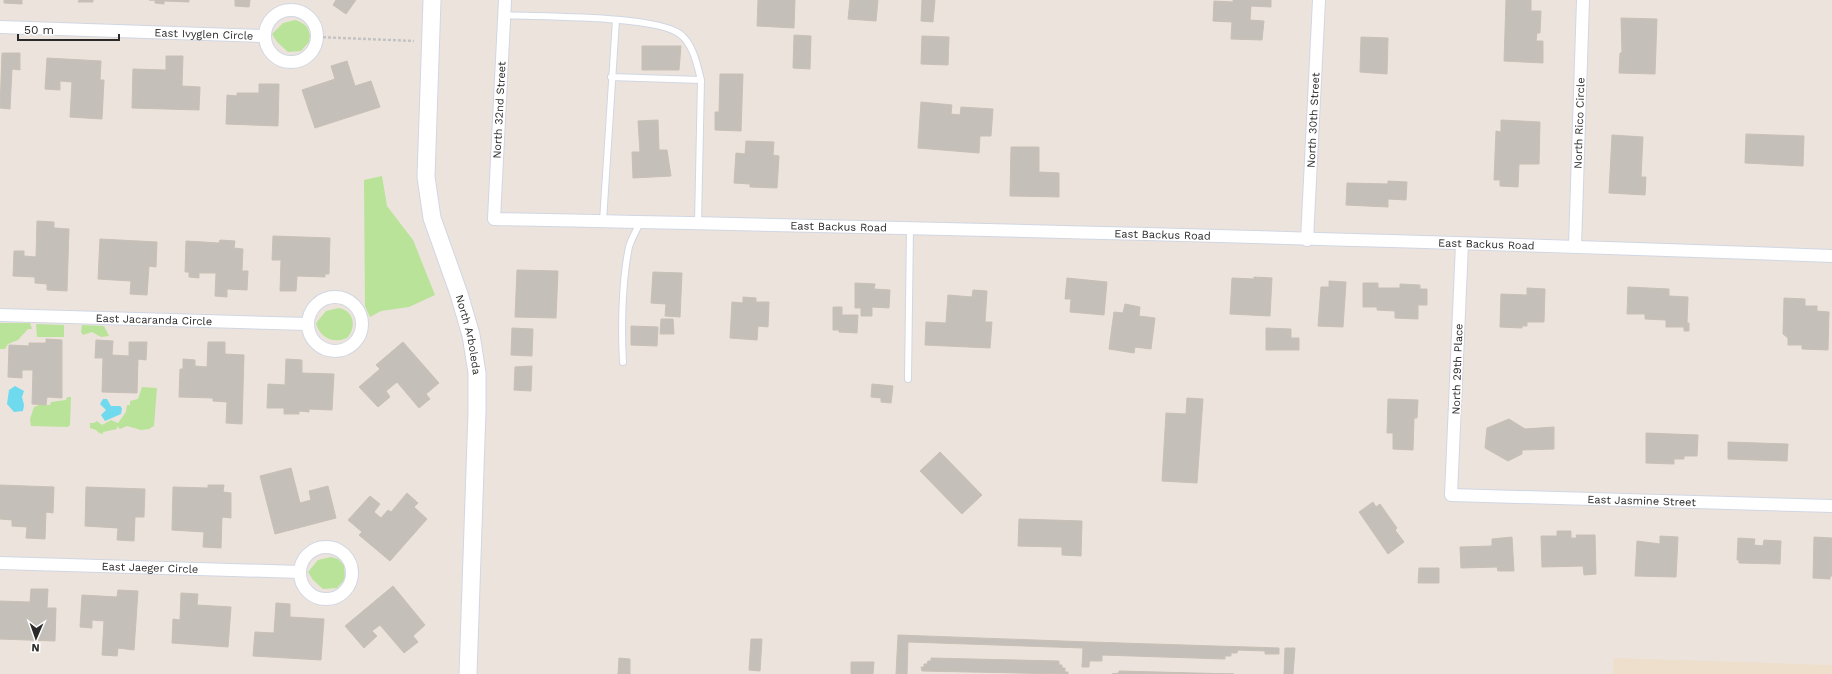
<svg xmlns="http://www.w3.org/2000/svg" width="1832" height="674" viewBox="0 0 1832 674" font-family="'Work Sans',sans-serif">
<rect width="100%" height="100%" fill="#ece4dc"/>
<path fill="#eedfcc" d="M 1614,658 L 1832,665 L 1832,674 L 1613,674 Z"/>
<path fill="#b9e399" d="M 295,20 C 306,23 312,30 309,42 L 301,51 L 288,52 L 277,42 L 272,34 L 283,23 Z
M 382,176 L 387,206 L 413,240 L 435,295 L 409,307 L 381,311 L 370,317 L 365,306 L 364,180 Z
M 339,308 C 353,311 357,325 348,337 C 336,345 319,338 316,323 L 326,311 Z
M 0,323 L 30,323 L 32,329 L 28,329 L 18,340 L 8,344 L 5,349 L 0,349 Z
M 36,324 L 64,325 L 64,337 L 37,337 Z
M 82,325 L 104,326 L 109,336 L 101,337 L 92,332 L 83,335 L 81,332 Z
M 142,387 L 157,388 L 154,426 L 149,429 L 141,430 L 127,426 L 120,429 L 117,426 L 117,429 L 103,432 L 103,434 L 99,433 L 96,430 L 90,428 L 90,423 L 94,423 L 97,421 L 102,425 L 111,420 L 118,423 L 126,412 L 127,405 L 130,405 L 130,401 L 138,399 Z
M 67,397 L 71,397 L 70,425 L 68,427 L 31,426 L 30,419 L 34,407 L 39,405 L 50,405 L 51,402 L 66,400 Z
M 331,557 L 338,559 L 344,565 L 345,579 L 337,588 L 323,589 L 313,580 L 308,572 L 318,560 Z"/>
<path fill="#6fd9ee" d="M 15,386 L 24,391 L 22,397 L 24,405 L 23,411 L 14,412 L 7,404 L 9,390 Z
M 103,399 L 107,399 L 111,406 L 120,406 L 122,408 L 121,414 L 105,421 L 101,415 L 106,410 L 100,404 Z"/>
<path fill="#c4bfb8" stroke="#c8c0b6" d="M 4,0 L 22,0 L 22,4 L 4,3 Z
M 79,0 L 93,0 L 93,2 L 78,2 Z
M 149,0 L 189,0 L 189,2 L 164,1 L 164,4 L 155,3 L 155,0 Z
M 235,0 L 250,0 L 249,7 L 235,6 Z
M 336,0 L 356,0 L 346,14 L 333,5 Z
M 758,0 L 795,0 L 794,28 L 757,26 Z
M 850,0 L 878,0 L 876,21 L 848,19 Z
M 922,0 L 935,0 L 933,22 L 921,21 Z
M 1233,0 L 1271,0 L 1271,7 L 1251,6 L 1250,20 L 1264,21 L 1262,40 L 1231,39 L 1232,22 L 1213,21 L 1214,1 L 1233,2 Z
M 1506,0 L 1531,0 L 1531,11 L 1541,11 L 1540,33 L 1537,33 L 1536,41 L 1543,41 L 1543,63 L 1504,61 Z
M 1621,18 L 1657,19 L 1655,74 L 1619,73 L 1620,53 L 1622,53 Z
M 794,35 L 811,36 L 810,69 L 793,68 Z
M 922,36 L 949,37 L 948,65 L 921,64 Z
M 1361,37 L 1388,38 L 1387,74 L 1360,72 Z
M 642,46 L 681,46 L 679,70 L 642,70 Z
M 2,53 L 20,53 L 20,70 L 12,69 L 10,109 L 0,108 Z
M 166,56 L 183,56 L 182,86 L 200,87 L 199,110 L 132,108 L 133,69 L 166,70 Z
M 47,58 L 101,61 L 100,80 L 104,80 L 102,119 L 70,117 L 72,82 L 60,81 L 60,90 L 45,89 Z
M 347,61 L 355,86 L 371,81 L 380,107 L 315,128 L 302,90 L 335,79 L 331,66 Z
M 720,74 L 743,74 L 741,131 L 715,130 L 715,112 L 719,112 Z
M 259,84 L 279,84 L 278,126 L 226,124 L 227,95 L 237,96 L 237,93 L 259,93 Z
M 921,102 L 952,105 L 951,114 L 960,115 L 961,107 L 993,109 L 991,136 L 980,136 L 979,153 L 918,148 Z
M 658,120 L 659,150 L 667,150 L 671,176 L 633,178 L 632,152 L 640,152 L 638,121 Z
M 1501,120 L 1540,122 L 1539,164 L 1519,164 L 1518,187 L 1500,186 L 1500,180 L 1494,180 L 1496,131 L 1501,132 Z
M 1746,134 L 1804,136 L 1803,166 L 1745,163 Z
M 1612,135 L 1643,137 L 1641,177 L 1646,177 L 1645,195 L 1609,193 Z
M 746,141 L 774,142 L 773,155 L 779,156 L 777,188 L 750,187 L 750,184 L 734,183 L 736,153 L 745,154 Z
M 1011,147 L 1039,147 L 1039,172 L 1059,173 L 1059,197 L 1010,196 Z
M 1388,181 L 1407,182 L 1406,200 L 1388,199 L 1388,207 L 1346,205 L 1347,183 L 1388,184 Z
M 37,221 L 54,222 L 54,228 L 69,229 L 67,291 L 47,290 L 47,284 L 35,283 L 35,277 L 13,276 L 14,251 L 24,251 L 24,256 L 36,257 Z
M 273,236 L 330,238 L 329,274 L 325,274 L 325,277 L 297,276 L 296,291 L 280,291 L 281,260 L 272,260 Z
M 100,239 L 157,242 L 156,267 L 149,266 L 147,295 L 130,294 L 131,281 L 98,279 Z
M 220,240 L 235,241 L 234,248 L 243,249 L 242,271 L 248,271 L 247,290 L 227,289 L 227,297 L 215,296 L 216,273 L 199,273 L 199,278 L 189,277 L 189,272 L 185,272 L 186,241 L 219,243 Z
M 517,270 L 558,271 L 556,318 L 515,317 Z
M 653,272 L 682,273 L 680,317 L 665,316 L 666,304 L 651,303 Z
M 1254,277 L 1272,278 L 1270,316 L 1230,314 L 1232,278 L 1254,279 Z
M 1067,278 L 1107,282 L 1104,315 L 1070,312 L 1071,299 L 1065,299 Z
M 1329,281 L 1346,282 L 1343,327 L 1318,326 L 1321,287 L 1329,287 Z
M 855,283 L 875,284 L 874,289 L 890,290 L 889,308 L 872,307 L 872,316 L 861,316 L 861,308 L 855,308 Z
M 1363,283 L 1378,283 L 1378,288 L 1400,288 L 1400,284 L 1420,285 L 1420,289 L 1427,289 L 1427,305 L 1418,305 L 1418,319 L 1395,318 L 1395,311 L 1377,310 L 1377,307 L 1363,307 Z
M 1628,287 L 1669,289 L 1669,296 L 1688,297 L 1687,323 L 1689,323 L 1689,331 L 1684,331 L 1684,327 L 1666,327 L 1666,320 L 1645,319 L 1645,314 L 1627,314 Z
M 1527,288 L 1545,289 L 1544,322 L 1527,322 L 1527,326 L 1522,326 L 1522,328 L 1500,327 L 1501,294 L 1527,295 Z
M 973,290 L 987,291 L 985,322 L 992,322 L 990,348 L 925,345 L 926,322 L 946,323 L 948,295 L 972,297 Z
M 743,297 L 756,298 L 756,302 L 769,302 L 768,327 L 758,326 L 757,340 L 730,338 L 732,302 L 743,303 Z
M 1784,298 L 1805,299 L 1805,306 L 1817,306 L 1817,311 L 1829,312 L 1828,350 L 1802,349 L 1802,345 L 1788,345 L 1788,338 L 1783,334 Z
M 1125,304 L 1140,307 L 1139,316 L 1155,318 L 1151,349 L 1135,347 L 1134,353 L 1109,349 L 1114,312 L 1123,313 Z
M 833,307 L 842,307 L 842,315 L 858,315 L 857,333 L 839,332 L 839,330 L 833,330 Z
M 661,319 L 673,319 L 674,334 L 660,334 Z
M 631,326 L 658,327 L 657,346 L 631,345 Z
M 512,328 L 533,329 L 532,356 L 511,355 Z
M 1266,328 L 1291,329 L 1291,338 L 1299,338 L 1299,350 L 1266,350 Z
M 46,339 L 62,340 L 62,398 L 47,397 L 46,405 L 32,404 L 33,370 L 22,370 L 22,378 L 8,377 L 9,345 L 29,346 L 29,343 L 46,343 Z
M 96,340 L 113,341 L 112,355 L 129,356 L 129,342 L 147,342 L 146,360 L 138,359 L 137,393 L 102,392 L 103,358 L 95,358 Z
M 208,342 L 225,342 L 225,354 L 244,355 L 242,424 L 226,423 L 227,402 L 213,401 L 213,398 L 179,397 L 180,369 L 183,369 L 183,359 L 195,360 L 195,366 L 207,367 Z
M 403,342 L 439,383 L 426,394 L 430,399 L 419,408 L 397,382 L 386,391 L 390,397 L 378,407 L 359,387 L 380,369 L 376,365 Z
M 286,359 L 302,360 L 302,373 L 334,374 L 332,410 L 309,409 L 309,412 L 299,411 L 299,414 L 284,414 L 284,408 L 267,408 L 268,384 L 285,385 Z
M 532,366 L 531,391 L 514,390 L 515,367 Z
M 872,384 L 893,386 L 891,403 L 881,402 L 881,398 L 871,397 Z
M 1187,398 L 1203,399 L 1197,483 L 1162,481 L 1166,413 L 1186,414 Z
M 1388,399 L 1418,400 L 1417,418 L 1414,418 L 1413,450 L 1393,449 L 1393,433 L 1387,433 Z
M 1509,419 L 1525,429 L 1554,427 L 1554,449 L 1522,450 L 1522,454 L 1508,461 L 1485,448 L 1487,428 Z
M 1646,433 L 1698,435 L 1697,456 L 1684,456 L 1684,459 L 1674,459 L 1674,464 L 1646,463 Z
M 1728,442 L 1788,444 L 1787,461 L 1728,459 Z
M 940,452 L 982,495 L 962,514 L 920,471 Z
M 291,468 L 300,503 L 311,500 L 309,491 L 328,486 L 336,518 L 275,534 L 260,476 Z
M 0,485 L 54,487 L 53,513 L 46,512 L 45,539 L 26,538 L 27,527 L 12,526 L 12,520 L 0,519 Z
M 208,485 L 224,485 L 223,492 L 231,493 L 231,518 L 222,517 L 221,548 L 203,547 L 204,532 L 172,530 L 173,487 L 208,488 Z
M 86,487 L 145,489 L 144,517 L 135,517 L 134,541 L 117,540 L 118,528 L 85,526 Z
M 407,493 L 418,503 L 414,507 L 427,519 L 390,561 L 359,535 L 362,532 L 348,520 L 370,496 L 380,504 L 374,512 L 381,518 L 388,510 L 391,512 Z
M 1373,502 L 1376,507 L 1380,504 L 1397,528 L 1395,530 L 1404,542 L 1388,554 L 1359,512 Z
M 1019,519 L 1082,521 L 1081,556 L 1062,555 L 1062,547 L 1018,546 Z
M 1557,531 L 1571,531 L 1571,538 L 1577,538 L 1576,535 L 1595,535 L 1596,574 L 1584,575 L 1583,566 L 1542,567 L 1541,536 L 1557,536 Z
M 1660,536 L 1678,537 L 1676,577 L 1635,576 L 1637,541 L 1660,544 Z
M 1512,537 L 1514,571 L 1498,571 L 1497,567 L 1461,568 L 1460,547 L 1492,546 L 1492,539 Z
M 1814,537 L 1832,538 L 1832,576 L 1830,576 L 1830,579 L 1813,578 Z
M 1738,538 L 1755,539 L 1754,545 L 1763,546 L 1764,540 L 1781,541 L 1780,564 L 1739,563 L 1739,560 L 1737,560 Z
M 1419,568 L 1439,568 L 1439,583 L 1418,583 Z
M 393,586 L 425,625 L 413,636 L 418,642 L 404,653 L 380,625 L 372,631 L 377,636 L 364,648 L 345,626 Z
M 31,589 L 48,589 L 47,608 L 56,608 L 55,641 L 0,639 L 0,601 L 30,602 Z
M 118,590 L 138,591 L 134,650 L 118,648 L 117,656 L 102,655 L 104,621 L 92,620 L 92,628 L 80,627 L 82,595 L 117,597 Z
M 181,593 L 198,594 L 197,605 L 231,607 L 228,647 L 172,643 L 173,619 L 180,620 Z
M 276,603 L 290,604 L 290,617 L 324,619 L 321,660 L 253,656 L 255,632 L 274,633 Z
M 898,635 L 1090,642 L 1089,667 L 1082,667 L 1083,648 L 908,642 L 907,674 L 896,674 Z
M 751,639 L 762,639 L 760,671 L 749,670 Z
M 1090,642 L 1279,648 L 1279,654 L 1265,654 L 1265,651 L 1238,650 L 1237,653 L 1231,653 L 1231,656 L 1225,656 L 1225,659 L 1102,655 L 1102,661 L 1089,661 Z
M 1285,648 L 1295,648 L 1293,674 L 1284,674 Z
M 619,658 L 630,659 L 630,674 L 618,674 Z
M 931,658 L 1059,661 L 1059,665 L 1062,665 L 1062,668 L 1065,668 L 1065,672 L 1068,672 L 1068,674 L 922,671 L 921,667 L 924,667 L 924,664 L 927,664 L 928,661 L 931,661 Z
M 851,662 L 874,662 L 873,674 L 851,674 Z
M 1119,671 L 1234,674 L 1112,674 L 1119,673 Z"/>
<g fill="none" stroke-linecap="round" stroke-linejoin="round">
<g stroke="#d1d6e3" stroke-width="8">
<path id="lane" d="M 504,15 C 540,17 655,15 680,34 C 693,44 697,64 701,80 L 698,223
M 611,77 L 701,80
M 603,221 L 616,20
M 623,362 C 621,328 622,280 629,247 C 631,239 637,230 640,222
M 908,379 L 910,228"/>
</g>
<g stroke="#d1d6e3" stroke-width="14">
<g id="street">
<path id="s1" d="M 505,0 L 494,219 C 940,228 1386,239 1832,256"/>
<circle cx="291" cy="36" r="26"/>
<path id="s2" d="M 0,27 L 264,36"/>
<path id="s3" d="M 1307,240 L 1319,0"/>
<path id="s4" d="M 1462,244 L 1451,495 L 1832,506"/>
<path id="s5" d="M 1575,246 L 1583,0"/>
<circle cx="335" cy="324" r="27"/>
<path id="s6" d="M 0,315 L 307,324"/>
<circle cx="326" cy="573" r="26"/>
<path id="s7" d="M 0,563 L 300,572"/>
</g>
</g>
<g stroke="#d1d6e3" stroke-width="19">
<g id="secondary">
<path id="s8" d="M 432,0 L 426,177 L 432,218 L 459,294 L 471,335 L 477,373 L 477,411 L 468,674"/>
</g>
</g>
<path stroke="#c3c3c3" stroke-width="2.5" stroke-dasharray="3 2" stroke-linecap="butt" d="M 318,37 L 414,41"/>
<use href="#lane" stroke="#fff" stroke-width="6"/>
<use href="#street" stroke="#fff" stroke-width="12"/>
<use href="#secondary" stroke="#fff" stroke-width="17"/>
</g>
<g text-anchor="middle" stroke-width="3" stroke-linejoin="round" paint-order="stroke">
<g font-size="11" fill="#2a2a2a" stroke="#fff">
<text dy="4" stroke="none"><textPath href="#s2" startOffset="204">East Ivyglen Circle</textPath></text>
<text transform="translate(499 110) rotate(-87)" y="4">North 32nd Street</text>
<text dy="4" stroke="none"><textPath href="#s3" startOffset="120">North 30th Street</textPath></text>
<text dy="4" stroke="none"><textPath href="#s5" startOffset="123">North Rico Circle</textPath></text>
<text dy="4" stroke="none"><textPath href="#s1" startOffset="564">East Backus Road</textPath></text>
<text dy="4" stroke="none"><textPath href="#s1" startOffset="888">East Backus Road</textPath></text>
<text dy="4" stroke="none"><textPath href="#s1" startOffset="1212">East Backus Road</textPath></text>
<text dy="4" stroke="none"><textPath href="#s6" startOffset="154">East Jacaranda Circle</textPath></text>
<text dy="4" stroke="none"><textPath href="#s8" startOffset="341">North Arboleda</textPath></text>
<text transform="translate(1457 369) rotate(-88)" y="4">North 29th Place</text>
<text dy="4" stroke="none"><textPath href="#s4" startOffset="442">East Jasmine Street</textPath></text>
<text dy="4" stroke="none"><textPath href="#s7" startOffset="150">East Jaeger Circle</textPath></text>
</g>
</g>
<g transform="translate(36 638) rotate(182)" stroke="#ffffff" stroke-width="3" paint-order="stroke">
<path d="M0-3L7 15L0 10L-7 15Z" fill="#2a2a2a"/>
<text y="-6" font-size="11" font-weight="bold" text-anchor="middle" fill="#2a2a2a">N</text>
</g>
<path d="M18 34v6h101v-6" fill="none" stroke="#2a2a2a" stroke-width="2"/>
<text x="24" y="34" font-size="12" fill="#2a2a2a" stroke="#ffffff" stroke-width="3" paint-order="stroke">50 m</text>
</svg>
